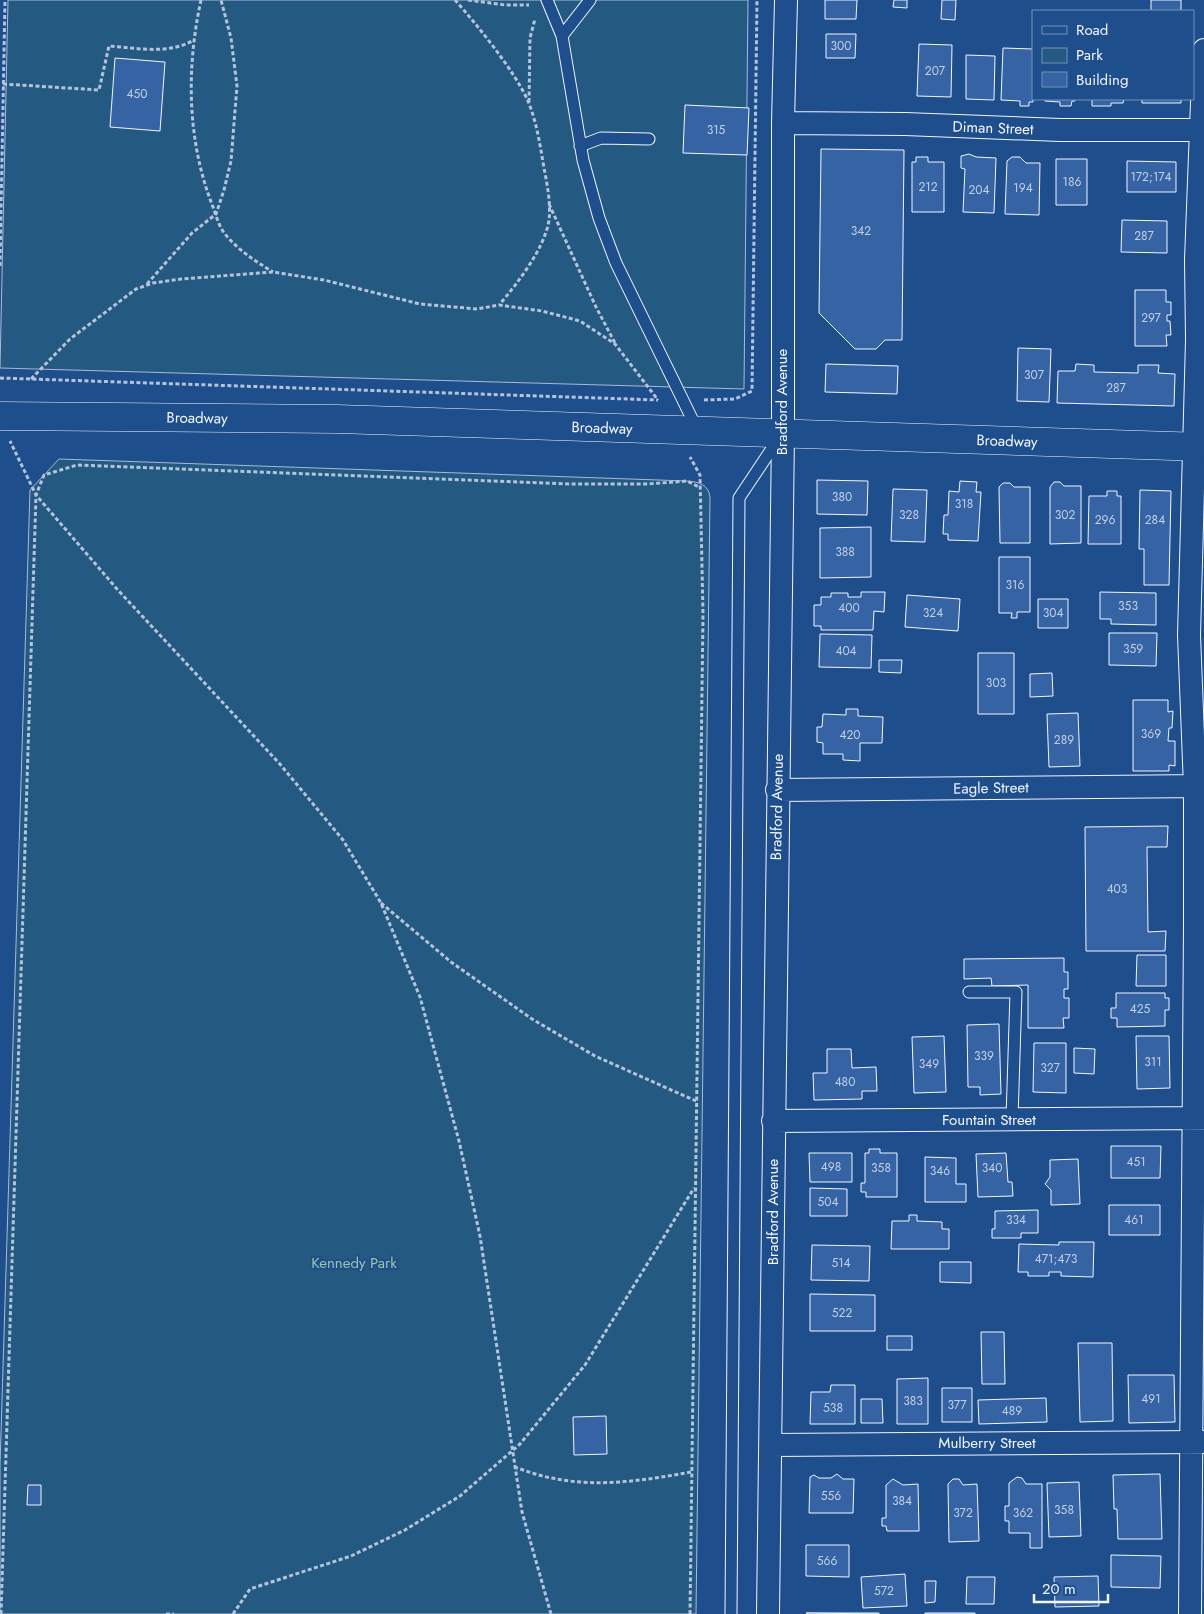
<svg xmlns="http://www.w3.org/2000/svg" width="1204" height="1614" viewBox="0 0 1204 1614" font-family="Jost,sans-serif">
<rect width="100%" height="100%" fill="#1f4e8c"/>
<path fill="#245a82" stroke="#a8bbd7" d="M 8,0 L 748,0 L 744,389 L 0,368 Z
M 59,459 L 687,481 C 699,482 708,484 710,497 L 696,1614 L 0,1614 L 0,1465 L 30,490 Z"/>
<path fill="#3563a3" stroke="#f2f6ff" d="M 825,0 L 857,0 L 856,19 L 825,19 Z
M 894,0 L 907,0 L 907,8 L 893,7 Z
M 942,0 L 956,0 L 955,20 L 941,19 Z
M 1151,0 L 1181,0 L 1181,11 L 1151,11 Z
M 826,34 L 856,34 L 855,58 L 826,58 Z
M 919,44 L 952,45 L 951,97 L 917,96 Z
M 1003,48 L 1033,49 L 1033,102 L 1029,102 L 1029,106 L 1020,106 L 1020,101 L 1001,100 Z
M 966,55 L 995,56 L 994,100 L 966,99 Z
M 115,58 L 165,62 L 160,131 L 110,127 Z
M 1045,99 L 1075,99 L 1075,101 L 1072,101 L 1071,106 L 1060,106 L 1060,102 L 1045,101 Z
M 1092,99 L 1124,99 L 1123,103 L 1111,103 L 1111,106 L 1092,106 Z
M 1142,99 L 1181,99 L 1181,103 L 1142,103 Z
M 685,105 L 749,108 L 747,155 L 683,153 Z
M 821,149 L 904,150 L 902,340 L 885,340 L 876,349 L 855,349 L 819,313 Z
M 969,154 L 976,157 L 996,158 L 994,213 L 963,212 L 965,169 L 961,168 L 961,156 Z
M 916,157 L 928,157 L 928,162 L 944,162 L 944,212 L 912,212 L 912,162 L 916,162 Z
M 1012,157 L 1020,157 L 1026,163 L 1040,163 L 1039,215 L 1005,214 L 1007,161 Z
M 1056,159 L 1087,159 L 1087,205 L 1056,205 Z
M 1127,161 L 1176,162 L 1176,192 L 1127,192 Z
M 1122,220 L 1167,221 L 1167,253 L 1121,252 Z
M 1135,290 L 1166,290 L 1166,302 L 1171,302 L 1171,315 L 1167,315 L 1167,321 L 1170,321 L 1171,335 L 1166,335 L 1167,346 L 1135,346 Z
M 1018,348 L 1051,349 L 1049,402 L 1017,401 Z
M 826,364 L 898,366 L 897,394 L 825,392 Z
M 1076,364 L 1094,365 L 1094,372 L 1138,373 L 1138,365 L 1159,365 L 1158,373 L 1175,374 L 1174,406 L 1057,403 L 1058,371 L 1075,371 Z
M 817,480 L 868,481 L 867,515 L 817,514 Z
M 960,481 L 977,482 L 976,492 L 981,492 L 978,541 L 948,540 L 948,534 L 943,534 L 944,515 L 948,515 L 949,491 L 959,492 Z
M 1054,482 L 1060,482 L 1064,486 L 1081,486 L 1081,543 L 1050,544 L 1050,487 Z
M 1003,483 L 1010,483 L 1014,487 L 1030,487 L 1030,543 L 1000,543 L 999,487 Z
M 893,489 L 927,490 L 925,542 L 891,541 Z
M 1140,490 L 1171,491 L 1169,585 L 1144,585 L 1144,549 L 1139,549 Z
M 1107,491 L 1117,491 L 1117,496 L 1121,496 L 1121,544 L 1088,544 L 1089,496 L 1107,496 Z
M 871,527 L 871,577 L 820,578 L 820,528 Z
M 999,557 L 1030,557 L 1030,612 L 1017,612 L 1017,618 L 1011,618 L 1012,613 L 999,613 Z
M 861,592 L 885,592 L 884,612 L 874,611 L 873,630 L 821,630 L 821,626 L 814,626 L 814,605 L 821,605 L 821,597 L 831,597 L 831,593 L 848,593 L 848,597 L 861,597 Z
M 1100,592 L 1156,593 L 1156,625 L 1111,624 L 1111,619 L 1100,619 Z
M 907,595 L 960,599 L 958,631 L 905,627 Z
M 1038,599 L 1068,599 L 1068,628 L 1038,628 Z
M 1109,633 L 1157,633 L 1156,666 L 1109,665 Z
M 820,634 L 872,635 L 871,668 L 819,667 Z
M 978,653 L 1014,653 L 1014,714 L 978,714 Z
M 879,660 L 902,660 L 901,673 L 879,672 Z
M 1052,673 L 1053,696 L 1030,697 L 1030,674 Z
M 1133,700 L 1168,700 L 1168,712 L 1173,711 L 1172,728 L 1169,728 L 1168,741 L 1175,741 L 1175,766 L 1169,765 L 1169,771 L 1133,771 Z
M 846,709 L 858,709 L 858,716 L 883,717 L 882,743 L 860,743 L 860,761 L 843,760 L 843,754 L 823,754 L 823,743 L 817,742 L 817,727 L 822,727 L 823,714 L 846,715 Z
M 1078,713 L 1080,766 L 1049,767 L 1047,714 Z
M 1168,826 L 1167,847 L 1147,847 L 1148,932 L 1166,931 L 1165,951 L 1086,951 L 1085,827 Z
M 1137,955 L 1166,955 L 1166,986 L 1136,986 Z
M 1064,958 L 1064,972 L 1068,972 L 1068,989 L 1064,989 L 1064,998 L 1069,998 L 1069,1018 L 1063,1018 L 1064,1028 L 1028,1028 L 1028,985 L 992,986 L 991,978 L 964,979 L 964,959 Z
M 1116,993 L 1165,993 L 1165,998 L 1169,998 L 1169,1010 L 1165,1010 L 1165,1026 L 1117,1027 L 1117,1018 L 1111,1018 L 1111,1008 L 1116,1008 Z
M 999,1024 L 1001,1094 L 980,1095 L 980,1087 L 968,1087 L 967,1025 Z
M 944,1036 L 946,1092 L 914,1093 L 912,1037 Z
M 1136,1036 L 1169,1036 L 1170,1088 L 1137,1089 Z
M 1034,1043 L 1066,1043 L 1066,1093 L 1033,1092 Z
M 1074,1048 L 1095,1049 L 1094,1074 L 1074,1073 Z
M 827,1049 L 851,1049 L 852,1068 L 876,1067 L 877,1091 L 862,1091 L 862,1099 L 814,1100 L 813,1073 L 827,1073 Z
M 1111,1146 L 1161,1146 L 1160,1178 L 1111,1178 Z
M 869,1149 L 880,1149 L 880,1153 L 897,1153 L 897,1197 L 866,1197 L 866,1192 L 861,1192 L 861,1183 L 865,1183 L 865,1153 L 869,1153 Z
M 809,1153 L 852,1153 L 852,1182 L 810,1182 Z
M 1006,1153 L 1008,1182 L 1012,1182 L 1013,1196 L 978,1197 L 976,1154 Z
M 925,1157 L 956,1158 L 956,1184 L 966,1184 L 966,1202 L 925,1202 Z
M 1078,1159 L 1080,1204 L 1051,1205 L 1051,1190 L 1045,1184 L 1050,1177 L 1050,1160 Z
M 810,1188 L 847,1189 L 847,1216 L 810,1216 Z
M 1109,1205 L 1160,1205 L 1160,1235 L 1109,1235 Z
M 1038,1210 L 1038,1233 L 1021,1233 L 1021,1238 L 992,1238 L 992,1229 L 995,1229 L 995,1211 Z
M 909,1215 L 917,1215 L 917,1221 L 942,1222 L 942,1229 L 949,1229 L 949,1249 L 891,1249 L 892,1221 L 909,1221 Z
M 1059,1242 L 1094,1242 L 1093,1277 L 1061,1276 L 1061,1272 L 1049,1272 L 1049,1276 L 1028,1276 L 1028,1272 L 1018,1272 L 1019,1244 L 1059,1245 Z
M 812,1245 L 870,1246 L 869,1281 L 811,1280 Z
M 940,1262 L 971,1262 L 971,1283 L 940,1282 Z
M 810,1294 L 875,1295 L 875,1331 L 810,1331 Z
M 981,1332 L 1004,1332 L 1005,1384 L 982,1384 Z
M 887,1336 L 912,1336 L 912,1350 L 887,1350 Z
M 1078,1343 L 1112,1343 L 1113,1421 L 1080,1422 Z
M 1128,1375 L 1174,1375 L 1175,1422 L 1129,1423 Z
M 928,1378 L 928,1424 L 897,1424 L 897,1379 Z
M 831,1385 L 855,1385 L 855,1424 L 810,1424 L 811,1392 L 830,1392 Z
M 942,1388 L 972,1388 L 972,1422 L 942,1422 Z
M 1046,1398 L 1047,1422 L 979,1424 L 978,1400 Z
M 861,1399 L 882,1399 L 883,1423 L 861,1423 Z
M 606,1416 L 607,1454 L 574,1455 L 573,1417 Z
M 837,1474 L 843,1479 L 854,1479 L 853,1513 L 809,1513 L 810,1477 L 814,1475 L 819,1478 L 831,1478 Z
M 1160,1474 L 1162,1539 L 1118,1539 L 1117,1509 L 1114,1509 L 1113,1475 Z
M 1017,1477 L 1022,1478 L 1026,1484 L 1042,1484 L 1042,1548 L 1030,1548 L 1030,1533 L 1009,1533 L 1009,1521 L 1005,1521 L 1005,1506 L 1009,1506 L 1009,1483 Z
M 893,1479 L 903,1485 L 918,1484 L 919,1531 L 887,1531 L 886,1526 L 882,1526 L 882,1518 L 886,1518 L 886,1485 Z
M 953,1479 L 959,1479 L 963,1485 L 977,1484 L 979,1541 L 949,1542 L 948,1484 Z
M 1079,1482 L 1081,1536 L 1049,1537 L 1047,1483 Z
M 28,1485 L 41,1485 L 41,1505 L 27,1505 Z
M 806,1545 L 849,1545 L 849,1577 L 806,1576 Z
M 1111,1555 L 1161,1556 L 1160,1588 L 1111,1587 Z
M 905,1574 L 907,1606 L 863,1608 L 861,1577 Z
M 1098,1576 L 1099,1606 L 1055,1607 L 1054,1577 Z
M 967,1577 L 995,1577 L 994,1604 L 966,1604 Z
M 925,1581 L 936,1581 L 935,1602 L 925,1603 Z
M 806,1613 L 879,1613 L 879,1614 Z
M 925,1613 L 975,1613 L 975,1614 L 925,1614 Z"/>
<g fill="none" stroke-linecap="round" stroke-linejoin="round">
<g stroke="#f2f6ff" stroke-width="13">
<path id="service" d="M 547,0 L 562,36 L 583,160 L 599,218 L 616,263 L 697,429
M 562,36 L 590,0
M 580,146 L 601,138 L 649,139
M 969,992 L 1016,992 L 1012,1119
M 731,1614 L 739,498 L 779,438"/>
</g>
<g stroke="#f2f6ff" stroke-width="24">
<path id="minor" d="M 783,123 L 905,124 L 1060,130 L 1204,130
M 777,790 L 1204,786
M 773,1121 L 1204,1118
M 771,1445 L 1204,1442
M 768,1614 L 783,433 L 783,123 L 786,0
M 1190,1614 L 1195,926 L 1195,787 L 1189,635 L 1197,340 L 1196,260 L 1204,50"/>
</g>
<g stroke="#f2f6ff" stroke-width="29">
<path id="secondary" d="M 0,416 L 337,419 L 1204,447"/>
</g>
<path stroke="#b3c4dc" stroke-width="3" stroke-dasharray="4 2.5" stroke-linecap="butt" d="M 201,0 C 186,69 187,141 213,207 C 216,215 219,227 225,234 C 238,250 255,261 273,272
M 455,0 C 478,26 514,70 528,101 C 537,123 540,145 544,168 C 547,183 551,204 549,220 C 545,248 517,284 499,305
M 468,0 L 505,5 L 529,5
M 3,84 L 99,90 L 109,46 C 137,48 168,55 194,40
M 529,102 L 530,38 L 535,19
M 549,204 L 596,307 L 615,343
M 0,266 L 5,0
M 147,284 L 192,233 L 216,214 L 224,190 L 231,161 L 237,86 L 231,38 L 221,0
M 0,378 L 658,400
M 31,379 L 70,339 L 136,289 L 153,283 L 181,279 L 273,272 L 324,280 L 420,304 L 477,309 L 499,305 L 542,311 L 580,321 L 615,344 L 658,400
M 704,400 L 735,399 L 752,391 L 757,0
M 381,903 L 451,962 L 532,1019 L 595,1056 L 696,1101
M 514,1467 C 527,1471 539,1476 552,1478 C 597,1488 647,1480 691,1472
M 1,1614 L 36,495 L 10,441
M 166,1614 L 174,1614
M 233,1614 L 250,1589 L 351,1556 L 405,1530 L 460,1496 L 520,1444 L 585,1365 L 694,1188
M 551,1614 L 522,1512 L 480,1236 L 459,1141 L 420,997 L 381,903 L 343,840 L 279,763 L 117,589 L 36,495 L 44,475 L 77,465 L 572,484 L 648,484 L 687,481 L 701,488
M 690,1614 L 703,614 L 700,475 L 690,457"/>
<use href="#service" stroke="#1f4e8c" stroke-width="11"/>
<use href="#minor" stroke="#1f4e8c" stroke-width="22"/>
<use href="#secondary" stroke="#1f4e8c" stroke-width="28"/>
</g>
<g text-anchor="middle" stroke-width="4" stroke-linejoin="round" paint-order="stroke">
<g font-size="12" fill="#c3d1e8">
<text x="841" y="50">300</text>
<text x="935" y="75">207</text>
<text x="137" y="98">450</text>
<text x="716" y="134">315</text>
<text x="1151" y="181">172;174</text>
<text x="1072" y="186">186</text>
<text x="928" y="191">212</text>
<text x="1023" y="192">194</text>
<text x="979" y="194">204</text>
<text x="861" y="235">342</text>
<text x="1144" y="240">287</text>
<text x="1151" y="322">297</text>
<text x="1034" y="379">307</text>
<text x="1116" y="392">287</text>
<text x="842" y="501">380</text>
<text x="964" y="508">318</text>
<text x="909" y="519">328</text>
<text x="1065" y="519">302</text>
<text x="1105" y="524">296</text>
<text x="1155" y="524">284</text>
<text x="845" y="556">388</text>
<text x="1015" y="589">316</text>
<text x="1128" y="610">353</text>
<text x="849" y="612">400</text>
<text x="933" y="617">324</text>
<text x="1053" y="617">304</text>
<text x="1133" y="653">359</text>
<text x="846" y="655">404</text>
<text x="996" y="687">303</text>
<text x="1151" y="738">369</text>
<text x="850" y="739">420</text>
<text x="1064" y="744">289</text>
<text x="1117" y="893">403</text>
<text x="1140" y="1013">425</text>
<text x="984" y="1060">339</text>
<text x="1153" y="1066">311</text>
<text x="929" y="1068">349</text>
<text x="1050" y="1072">327</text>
<text x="845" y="1086">480</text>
<text x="1136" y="1166">451</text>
<text x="831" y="1171">498</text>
<text x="881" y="1172">358</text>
<text x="992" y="1172">340</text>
<text x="940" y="1175">346</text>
<text x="828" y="1206">504</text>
<text x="1016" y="1224">334</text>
<text x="1134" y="1224">461</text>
<text x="1056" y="1263">471;473</text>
<text x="841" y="1267">514</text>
<text x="842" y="1317">522</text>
<text x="1151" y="1403">491</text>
<text x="913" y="1405">383</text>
<text x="957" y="1409">377</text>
<text x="833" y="1412">538</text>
<text x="1012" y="1415">489</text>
<text x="831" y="1500">556</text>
<text x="902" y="1505">384</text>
<text x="1064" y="1514">358</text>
<text x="963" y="1517">372</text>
<text x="1023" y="1517">362</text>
<text x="827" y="1565">566</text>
<text x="884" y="1595">572</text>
</g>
<g font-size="15" fill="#f2f6ff" stroke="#1f4e8c">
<text transform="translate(993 128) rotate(2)" y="5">Diman Street</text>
<text transform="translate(782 402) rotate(-90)" y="5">Bradford Avenue</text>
<text transform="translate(197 418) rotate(1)" y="5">Broadway</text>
<text transform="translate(602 428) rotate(2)" y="5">Broadway</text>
<text transform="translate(1007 441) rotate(2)" y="5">Broadway</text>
<text transform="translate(991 788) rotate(-1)" y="5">Eagle Street</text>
<text transform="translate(777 807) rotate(-89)" y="5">Bradford Avenue</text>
<text x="989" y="1125">Fountain Street</text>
<text transform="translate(773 1212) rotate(-90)" y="5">Bradford Avenue</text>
<text x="987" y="1448">Mulberry Street</text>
</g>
<g font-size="15" fill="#97c8a6" stroke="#1f4e8c">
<text x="354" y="1268">Kennedy Park</text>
</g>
</g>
<rect x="1032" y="10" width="162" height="90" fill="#1f4e8c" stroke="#7391ba"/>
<rect x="1042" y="26" width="25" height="8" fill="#1f4e8c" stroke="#7391ba"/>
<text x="1076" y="35" font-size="15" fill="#f2f6ff">Road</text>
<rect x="1042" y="48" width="25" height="15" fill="#245a82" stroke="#7391ba"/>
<text x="1076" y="60" font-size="15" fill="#f2f6ff">Park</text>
<rect x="1042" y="72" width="25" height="15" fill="#3563a3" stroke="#7391ba"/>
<text x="1076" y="85" font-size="15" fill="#f2f6ff">Building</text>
<path d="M1034 1594v8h74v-8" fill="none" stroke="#f2f6ff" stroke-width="2.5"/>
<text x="1042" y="1594" font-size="15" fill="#f2f6ff" stroke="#1f4e8c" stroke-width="4" paint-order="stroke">20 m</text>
</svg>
